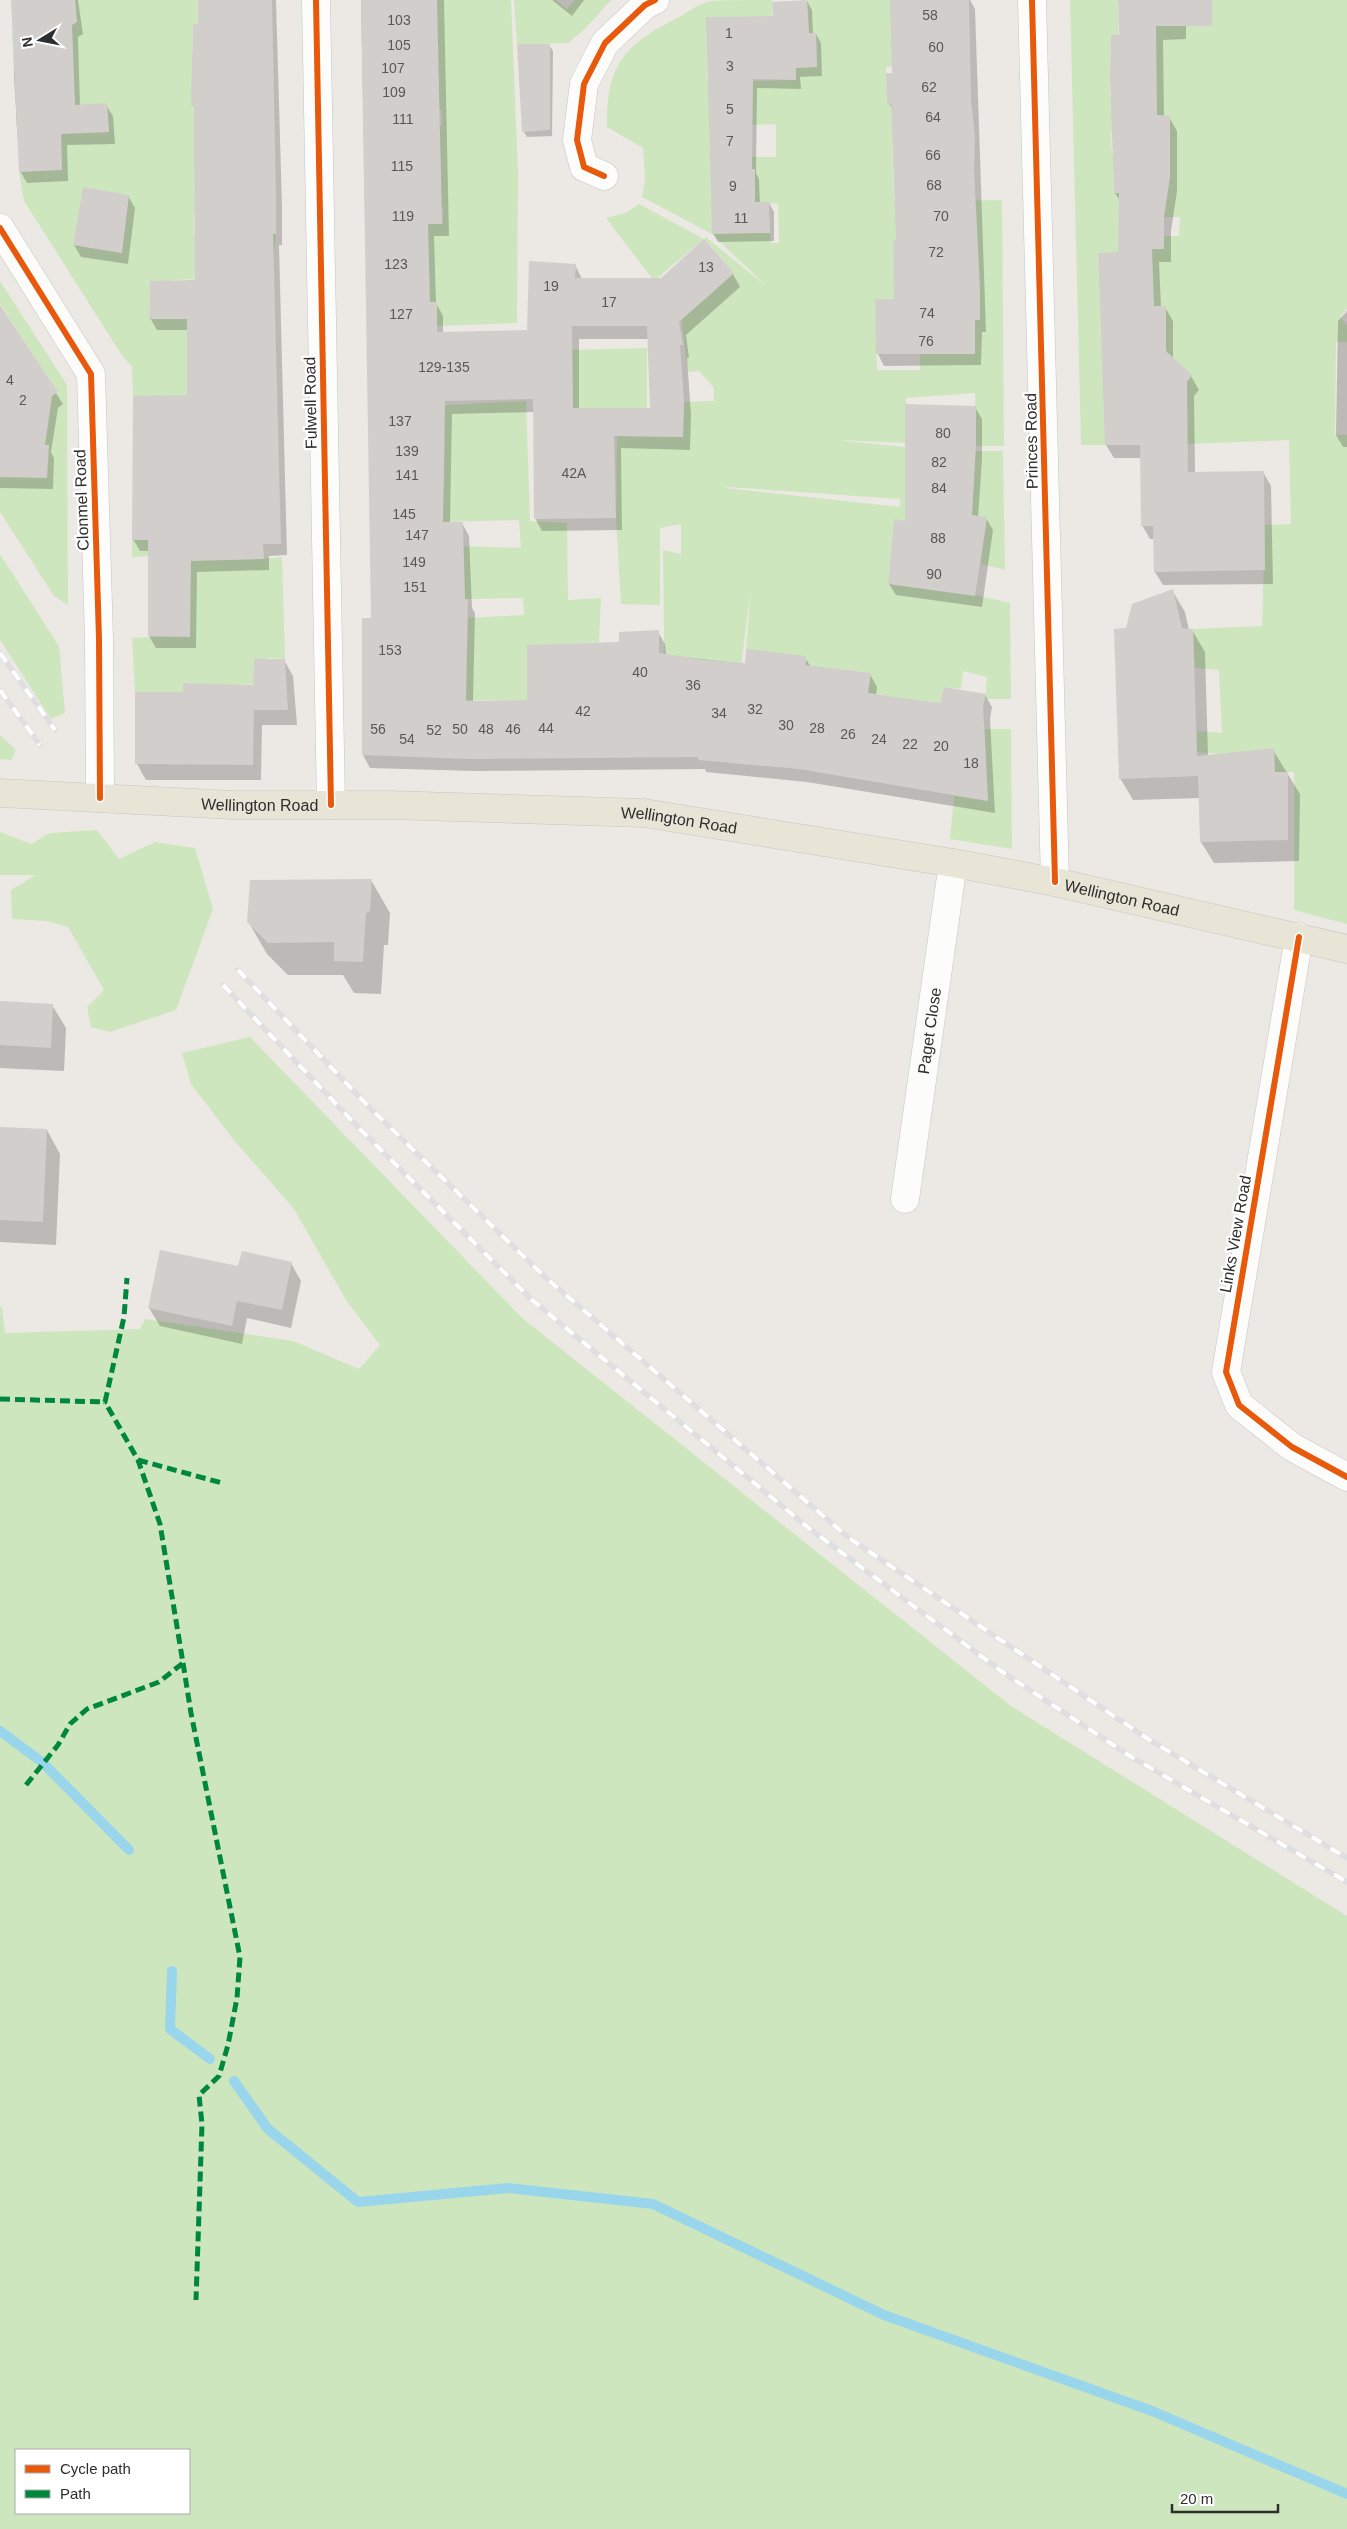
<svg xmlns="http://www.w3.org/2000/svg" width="1347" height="2529" viewBox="0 0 1347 2529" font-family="Helvetica,sans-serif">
<rect width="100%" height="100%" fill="#ece8e4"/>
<path fill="#cee6be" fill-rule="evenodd" d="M 75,0 L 198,0 L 207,24 L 193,24 L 192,54 L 227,54 L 211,105 L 199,209 L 194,215 L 194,234 L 276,234 L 274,251 L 236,252 L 205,279 L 172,280 L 170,297 L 149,298 L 149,319 L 187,319 L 187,347 L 276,346 L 277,353 L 230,353 L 201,411 L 278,411 L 276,421 L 229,489 L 264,559 L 282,557 L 285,659 L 268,658 L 270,684 L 232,685 L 217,715 L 217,765 L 213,765 L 214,684 L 183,683 L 183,692 L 135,692 L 132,638 L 190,636 L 190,554 L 132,557 L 132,540 L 162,540 L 163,396 L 133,396 L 132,367 L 121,354 L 24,201 L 19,172 L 62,169 L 61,125 L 16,127 L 16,112 L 75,110 L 72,45 L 13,47 L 12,32 L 58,30 L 77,22 ZM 107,103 L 109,132 L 78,133 ZM 93,189 L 129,195 L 121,253 L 73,245 L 81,199 Z
M 437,0 L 511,0 L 518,171 L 517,323 L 437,326 L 436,302 L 413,302 L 426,224 L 443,223 L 443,207 L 415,208 L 429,173 L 441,174 L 441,159 L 432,159 L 425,126 L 442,126 L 442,110 L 409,111 Z
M 514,0 L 556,0 L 567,9 L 574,0 L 611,0 L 586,28 L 568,43 L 517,45 Z
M 772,0 L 774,48 L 707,50 L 707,82 L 796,80 L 796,68 L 817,67 L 816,33 L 809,33 L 807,0 L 890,0 L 901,66 L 886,67 L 887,104 L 891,104 L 894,202 L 1002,200 L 1004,446 L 976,446 L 975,393 L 906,398 L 910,443 L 836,440 L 905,447 L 905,499 L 974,451 L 1003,451 L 1005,570 L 981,564 L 987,517 L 923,523 L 894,520 L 888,583 L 975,595 L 1010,603 L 1011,699 L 985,699 L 987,677 L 963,671 L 961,689 L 944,687 L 940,703 L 868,693 L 870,673 L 837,669 L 835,686 L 777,654 L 746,649 L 751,586 L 741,666 L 665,709 L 663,550 L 681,554 L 681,524 L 660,528 L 660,605 L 621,604 L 616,518 L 617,436 L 683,437 L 684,402 L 714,401 L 714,388 L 699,371 L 688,372 L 681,316 L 708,297 L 734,273 L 704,239 L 654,281 L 606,218 L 625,213 L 639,204 L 704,239 L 706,237 L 767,287 L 712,234 L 642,197 L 645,179 L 643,148 L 607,127 C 606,66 624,45 677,18 C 688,12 699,4 711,1 C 726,0 755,0 772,0 ZM 776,124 L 776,157 L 711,157 L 751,125 ZM 755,169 L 755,202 L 778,204 L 779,243 L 771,243 L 770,233 L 710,170 ZM 976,206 L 979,265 L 915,267 L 894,275 L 893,240 L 922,238 ZM 974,298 L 980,320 L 975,320 L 975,353 L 920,354 L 920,370 L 877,370 L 875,299 ZM 726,487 L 900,499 L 900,507 L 726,488 Z
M 1070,0 L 1118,0 L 1118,35 L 1111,36 L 1110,97 L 1127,97 L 1127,130 L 1111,131 L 1112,154 L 1123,154 L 1113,170 L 1114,193 L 1119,193 L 1121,250 L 1164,249 L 1164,236 L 1179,236 L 1180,217 L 1164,217 L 1165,180 L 1170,155 L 1170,116 L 1156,115 L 1156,26 L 1179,26 L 1179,0 L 1347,0 L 1347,309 L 1340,317 L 1347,325 L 1347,342 L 1336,342 L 1335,435 L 1347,435 L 1347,924 L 1294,910 L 1294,772 L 1275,772 L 1274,748 L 1222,754 L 1197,752 L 1197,731 L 1222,733 L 1219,670 L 1195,668 L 1193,629 L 1262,626 L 1265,525 L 1291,524 L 1289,440 L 1187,444 L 1105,396 L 1105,445 L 1081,445 ZM 1142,252 L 1154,306 L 1166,306 L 1166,340 L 1101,340 L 1098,253 Z
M 0,281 L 67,385 L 68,605 L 54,596 L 0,512 L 0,406 L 57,391 L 0,304 Z
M 647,348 L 647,408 L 620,408 L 572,429 L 572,350 Z
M 526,401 L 530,521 L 567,523 L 568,600 L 601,598 L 599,642 L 562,644 L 563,666 L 527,667 L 527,700 L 447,700 L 467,648 L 468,618 L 524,615 L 523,598 L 458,599 L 458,546 L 521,548 L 519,520 L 437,522 L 415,488 L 444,488 L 445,439 L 430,439 L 430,406 Z
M 0,554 L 59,646 L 65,713 L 51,719 L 0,640 Z
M 985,729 L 1011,729 L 1012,849 L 950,839 L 954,796 L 988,801 Z
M 0,735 L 16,750 L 11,760 L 0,759 Z
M 97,830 L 119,859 L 155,842 L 195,848 L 213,909 L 176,1010 L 110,1032 L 91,1027 L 87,1007 L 104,990 L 68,927 L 47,921 L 12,919 L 11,890 L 36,875 L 0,875 L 0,832 L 31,844 L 50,833 Z
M 250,1037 L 522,1318 L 1011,1706 L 1347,1916 L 1347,2529 L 0,2529 L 0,1307 L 2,1307 L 5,1333 L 140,1329 L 145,1319 L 293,1341 L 359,1369 L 380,1345 L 346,1300 L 294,1209 L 233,1139 L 191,1084 L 182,1053 ZM 16,2450 L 189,2450 L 189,2513 L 16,2513 Z"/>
<path fill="#0003" fill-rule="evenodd" d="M 13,0 L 78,0 L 83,34 L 78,37 L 80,106 L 106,105 L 113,116 L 115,144 L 67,145 L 68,181 L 27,183 L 20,171 L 14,78 Z
M 200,0 L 276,0 L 282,207 L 282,245 L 279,245 L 287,555 L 269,556 L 269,570 L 197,572 L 196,648 L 156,648 L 149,636 L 149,551 L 140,551 L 133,539 L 188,397 L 188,330 L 157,330 L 150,318 L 197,281 L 196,110 L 193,105 Z
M 361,0 L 444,0 L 449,236 L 434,236 L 436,303 L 443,316 L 443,333 L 528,331 L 575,265 L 582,279 L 662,279 L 733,274 L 740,287 L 686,335 L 689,358 L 687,358 L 691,415 L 690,450 L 621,448 L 622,530 L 542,531 L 535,518 L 534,412 L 452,414 L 450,523 L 462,523 L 469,536 L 472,608 L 475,613 L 473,702 L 528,701 L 620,643 L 658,632 L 665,644 L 666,655 L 746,664 L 805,658 L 811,667 L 870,674 L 877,687 L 876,695 L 941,704 L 985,695 L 992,707 L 990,719 L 995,813 L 807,782 L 706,772 L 705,769 L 475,771 L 370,768 L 363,755 L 373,619 ZM 579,339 L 648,339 L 651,410 L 579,410 Z
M 552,0 L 584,0 L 572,16 Z
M 892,0 L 970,0 L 975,9 L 986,332 L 982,332 L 981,365 L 884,366 L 878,354 L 876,301 L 896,300 L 898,241 L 893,110 L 889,103 L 893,74 Z
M 1120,0 L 1179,0 L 1186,13 L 1186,39 L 1163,40 L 1164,117 L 1169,117 L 1177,131 L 1177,191 L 1171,231 L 1171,262 L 1159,262 L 1161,307 L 1165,307 L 1173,321 L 1173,360 L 1191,376 L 1199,390 L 1194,396 L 1195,473 L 1263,472 L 1271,486 L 1273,584 L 1163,585 L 1155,572 L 1155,539 L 1150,539 L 1142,525 L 1141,458 L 1114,458 L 1106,445 L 1120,253 L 1120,201 L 1115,193 Z
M 807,1 L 812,10 L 813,34 L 816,34 L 821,43 L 822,76 L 800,77 L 801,89 L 757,88 L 756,173 L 759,179 L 760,203 L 769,203 L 774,212 L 774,241 L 718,242 L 713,233 L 707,18 L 774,17 Z
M 549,45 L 553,51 L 552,136 L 527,137 L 524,132 Z
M 128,196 L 135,208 L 128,264 L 81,257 L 74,245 Z
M 0,306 L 63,404 L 58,408 L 51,452 L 54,458 L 53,489 L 0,488 Z
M 1347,311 L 1347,447 L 1343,447 L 1336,435 L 1338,321 Z
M 975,407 L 982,419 L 982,459 L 978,518 L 986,518 L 993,530 L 982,607 L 896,595 L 889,584 L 906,522 Z
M 1172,590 L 1185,612 L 1189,630 L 1192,630 L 1205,652 L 1208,756 L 1273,750 L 1300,794 L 1299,861 L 1214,863 L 1201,842 L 1200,798 L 1133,800 L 1120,778 L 1127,629 Z
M 284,660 L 293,676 L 297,725 L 262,725 L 261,780 L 146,780 L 137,764 L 254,687 Z
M 371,880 L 390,913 L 388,945 L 384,945 L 381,994 L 354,993 L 343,975 L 288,975 L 267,954 L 248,921 Z
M 0,1003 L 52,1005 L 66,1028 L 64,1071 L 0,1068 Z
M 0,1128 L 47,1130 L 60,1154 L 56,1245 L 0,1242 Z
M 291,1263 L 301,1281 L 291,1328 L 247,1318 L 242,1344 L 160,1326 L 149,1308 L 239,1268 Z"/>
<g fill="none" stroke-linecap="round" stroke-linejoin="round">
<path stroke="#99d6ec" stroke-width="10" d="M 0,1731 L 42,1762 L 129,1850
M 172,1971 L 170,2029 L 210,2059
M 234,2081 L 268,2129 L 358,2202 L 508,2188 L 653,2204 L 884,2315 L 1152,2411 L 1347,2494"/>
</g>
<path fill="#d1cecb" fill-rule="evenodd" d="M 11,0 L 75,0 L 77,22 L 72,25 L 75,105 L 107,103 L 109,132 L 61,134 L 62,170 L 19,172 Z
M 198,0 L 272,0 L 276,194 L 276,234 L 273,234 L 281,544 L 263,544 L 264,559 L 191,561 L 190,637 L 148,636 L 148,540 L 132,540 L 133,396 L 187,395 L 187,319 L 149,319 L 150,281 L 195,280 L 194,105 L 191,105 L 193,24 L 198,24 Z
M 361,0 L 437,0 L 442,224 L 428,224 L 430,302 L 437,302 L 437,332 L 527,330 L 529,261 L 576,264 L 575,278 L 661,278 L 704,239 L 734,273 L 679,322 L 683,345 L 680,345 L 684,402 L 683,437 L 614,436 L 616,518 L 534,519 L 533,399 L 445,401 L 443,522 L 463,522 L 465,599 L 468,599 L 466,701 L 527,700 L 527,645 L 619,642 L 619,632 L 659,630 L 659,653 L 706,660 L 745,663 L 746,649 L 806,656 L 806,665 L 871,673 L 868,693 L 940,703 L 944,687 L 986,694 L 983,706 L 988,801 L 799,769 L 698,760 L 698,757 L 467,759 L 362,755 L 362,618 L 371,618 ZM 572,326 L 647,326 L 650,408 L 573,408 Z
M 807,0 L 809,33 L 816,33 L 817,67 L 796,68 L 796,80 L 753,79 L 752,169 L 755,169 L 755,202 L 769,202 L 770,233 L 712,234 L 706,17 L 773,16 L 772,2 Z
M 890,0 L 969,0 L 971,101 L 975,137 L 974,169 L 980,290 L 980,320 L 975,320 L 975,354 L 876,354 L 875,299 L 894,299 L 893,240 L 896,239 L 891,104 L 887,104 L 886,73 L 892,73 Z
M 1118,0 L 1212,0 L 1212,26 L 1156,26 L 1157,115 L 1170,116 L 1170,177 L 1164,217 L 1164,249 L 1152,249 L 1154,306 L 1166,306 L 1166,351 L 1192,375 L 1187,382 L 1188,472 L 1264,471 L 1265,570 L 1154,572 L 1153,526 L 1141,526 L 1140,445 L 1105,445 L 1098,253 L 1118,252 L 1119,193 L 1114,193 L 1110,78 L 1111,35 L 1119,35 Z
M 517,44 L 550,44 L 550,130 L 522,132 Z
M 83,187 L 129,195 L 122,253 L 73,245 Z
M 0,305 L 58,392 L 52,396 L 45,445 L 49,445 L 47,478 L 0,477 Z
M 905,404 L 976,406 L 976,446 L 972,515 L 987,517 L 975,596 L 888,584 L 894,519 L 905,521 Z
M 1173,589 L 1182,628 L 1193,629 L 1197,756 L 1274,748 L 1275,772 L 1288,772 L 1288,840 L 1200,842 L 1198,776 L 1119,779 L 1114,629 L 1126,628 L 1132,604 Z
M 254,659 L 285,659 L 288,710 L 254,710 L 253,765 L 135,764 L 135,692 L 183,692 L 183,683 L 253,685 Z
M 372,879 L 370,912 L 366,913 L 363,962 L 334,961 L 334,942 L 268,943 L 247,922 L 250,880 Z
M 0,1001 L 53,1004 L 51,1048 L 0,1045 Z
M 0,1127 L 47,1129 L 43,1222 L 0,1220 Z
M 160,1250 L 238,1266 L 242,1251 L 292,1262 L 282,1310 L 237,1301 L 232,1326 L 148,1308 Z"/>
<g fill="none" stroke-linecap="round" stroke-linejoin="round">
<g stroke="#c5c4c5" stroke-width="29">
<g id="street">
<path d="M 316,0 L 331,805"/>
<path d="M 1032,0 L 1055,882"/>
<path d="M 604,176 L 584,167 L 577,140 L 584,84 L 605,43 L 645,5 L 655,0"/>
<path d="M 0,228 L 91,374 L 99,639 L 100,798"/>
<path d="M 1299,937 L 1226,1372 L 1239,1405 L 1292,1447 L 1347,1477"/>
<path id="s1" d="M 905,1199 L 953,863"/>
</g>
</g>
<g stroke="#c6c5c4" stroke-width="29">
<g id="primary">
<path id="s2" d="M 0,793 L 233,805 L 390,805 L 644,813 L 953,863 L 1055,882 L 1347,949"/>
</g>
</g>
<use href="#street" stroke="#fcfcfb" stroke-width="28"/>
<use href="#primary" stroke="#e8e4d6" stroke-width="28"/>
<g stroke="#dfdfe1" stroke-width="5.5">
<path id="rail" d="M 0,653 L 55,730
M 0,690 L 40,745
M 238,970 L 371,1109 L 545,1277 L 849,1538 L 1148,1739 L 1347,1858
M 223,985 L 358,1127 L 532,1300 L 810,1529 L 1001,1671 L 1130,1756 L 1347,1882"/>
</g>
<use href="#rail" stroke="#fff" stroke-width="4" stroke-dasharray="11" stroke-linecap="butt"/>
<path stroke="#00873e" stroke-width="5" stroke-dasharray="10 5" stroke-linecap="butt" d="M 0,1399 L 105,1402 L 124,1317 L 127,1278
M 138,1460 L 222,1483
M 183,1663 L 191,1713 L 240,1957 L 237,1998 L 228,2045 L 219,2076 L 199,2095 L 202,2124 L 196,2300
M 26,1785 L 58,1745 L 70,1724 L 87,1709 L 159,1682 L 183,1663 L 160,1524 L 138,1460 L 105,1402"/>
<g stroke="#fff" stroke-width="9">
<path id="cycleway" d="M 316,0 L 331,805
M 1032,0 L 1055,882
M 604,176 L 584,167 L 577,140 L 584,84 L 605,43 L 645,5 L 655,0
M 0,228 L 91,374 L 99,639 L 100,798
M 1299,937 L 1226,1372 L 1239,1405 L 1292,1447 L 1347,1477"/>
</g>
<use href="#cycleway" stroke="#e8590c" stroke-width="6"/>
</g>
<g text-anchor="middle" stroke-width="4.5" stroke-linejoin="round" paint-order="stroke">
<g font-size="14" fill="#585857">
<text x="930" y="20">58</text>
<text x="399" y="25">103</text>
<text x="729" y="38">1</text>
<text x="399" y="50">105</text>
<text x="936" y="52">60</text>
<text x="730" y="71">3</text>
<text x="393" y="73">107</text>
<text x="929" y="92">62</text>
<text x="394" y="97">109</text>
<text x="730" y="114">5</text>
<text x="933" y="122">64</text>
<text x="403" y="124">111</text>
<text x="730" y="146">7</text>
<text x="933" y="160">66</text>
<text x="402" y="171">115</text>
<text x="934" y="190">68</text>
<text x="733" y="191">9</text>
<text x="403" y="221">119</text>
<text x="941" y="221">70</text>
<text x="741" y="223">11</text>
<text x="936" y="257">72</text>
<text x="396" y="269">123</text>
<text x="706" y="272">13</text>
<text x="551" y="291">19</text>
<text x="609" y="307">17</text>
<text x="927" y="318">74</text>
<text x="401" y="319">127</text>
<text x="926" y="346">76</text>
<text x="444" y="372">129-135</text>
<text x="10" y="385">4</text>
<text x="23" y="405">2</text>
<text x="400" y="426">137</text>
<text x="943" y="438">80</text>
<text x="407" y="456">139</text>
<text x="939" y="467">82</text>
<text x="574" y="478">42A</text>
<text x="407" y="480">141</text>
<text x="939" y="493">84</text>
<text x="404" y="519">145</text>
<text x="417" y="540">147</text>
<text x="938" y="543">88</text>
<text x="414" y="567">149</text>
<text x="934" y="579">90</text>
<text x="415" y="592">151</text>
<text x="390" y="655">153</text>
<text x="640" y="677">40</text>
<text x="693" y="690">36</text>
<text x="755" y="714">32</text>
<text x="583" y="716">42</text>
<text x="719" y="718">34</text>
<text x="786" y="730">30</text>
<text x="546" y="733">44</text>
<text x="817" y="733">28</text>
<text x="378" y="734">56</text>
<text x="460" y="734">50</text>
<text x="486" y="734">48</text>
<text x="513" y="734">46</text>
<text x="434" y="735">52</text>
<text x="848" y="739">26</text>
<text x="407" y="744">54</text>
<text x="879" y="744">24</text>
<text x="910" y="749">22</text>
<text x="941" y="751">20</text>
<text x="971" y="768">18</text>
</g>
<g font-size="16" fill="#2e2e2e" stroke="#fff">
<text transform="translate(310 403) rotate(-91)" y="6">Fulwell Road</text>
<text transform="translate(1031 441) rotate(-91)" y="6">Princes Road</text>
<text transform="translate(81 500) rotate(-92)" y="6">Clonmel Road</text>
<text dy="6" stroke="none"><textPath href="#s2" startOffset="260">Wellington Road</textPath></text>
<text dy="6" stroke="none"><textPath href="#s2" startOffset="680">Wellington Road</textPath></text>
<text dy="6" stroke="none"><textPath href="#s2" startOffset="1130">Wellington Road</textPath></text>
<text dy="6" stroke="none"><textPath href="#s1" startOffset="170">Paget Close</textPath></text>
<text transform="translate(1235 1234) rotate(-80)" y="6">Links View Road</text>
</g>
</g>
<rect x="15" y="2449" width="175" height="65" fill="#ffffff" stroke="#ababab"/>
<rect x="25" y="2465" width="25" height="8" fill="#e8590c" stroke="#ababab"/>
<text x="60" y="2474" font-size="15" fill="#2e2e2e">Cycle path</text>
<rect x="25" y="2490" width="25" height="8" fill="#00873e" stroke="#ababab"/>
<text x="60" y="2499" font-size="15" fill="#2e2e2e">Path</text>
<g transform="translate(40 40) rotate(260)" stroke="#ffffff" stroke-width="4" paint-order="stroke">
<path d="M0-4L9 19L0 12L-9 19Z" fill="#2e2e2e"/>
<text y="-8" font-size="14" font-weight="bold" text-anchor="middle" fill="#2e2e2e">N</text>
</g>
<path d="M1172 2504v8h106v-8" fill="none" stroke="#2e2e2e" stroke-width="2.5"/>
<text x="1180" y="2504" font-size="15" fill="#2e2e2e" stroke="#ffffff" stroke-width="4" paint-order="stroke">20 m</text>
</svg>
